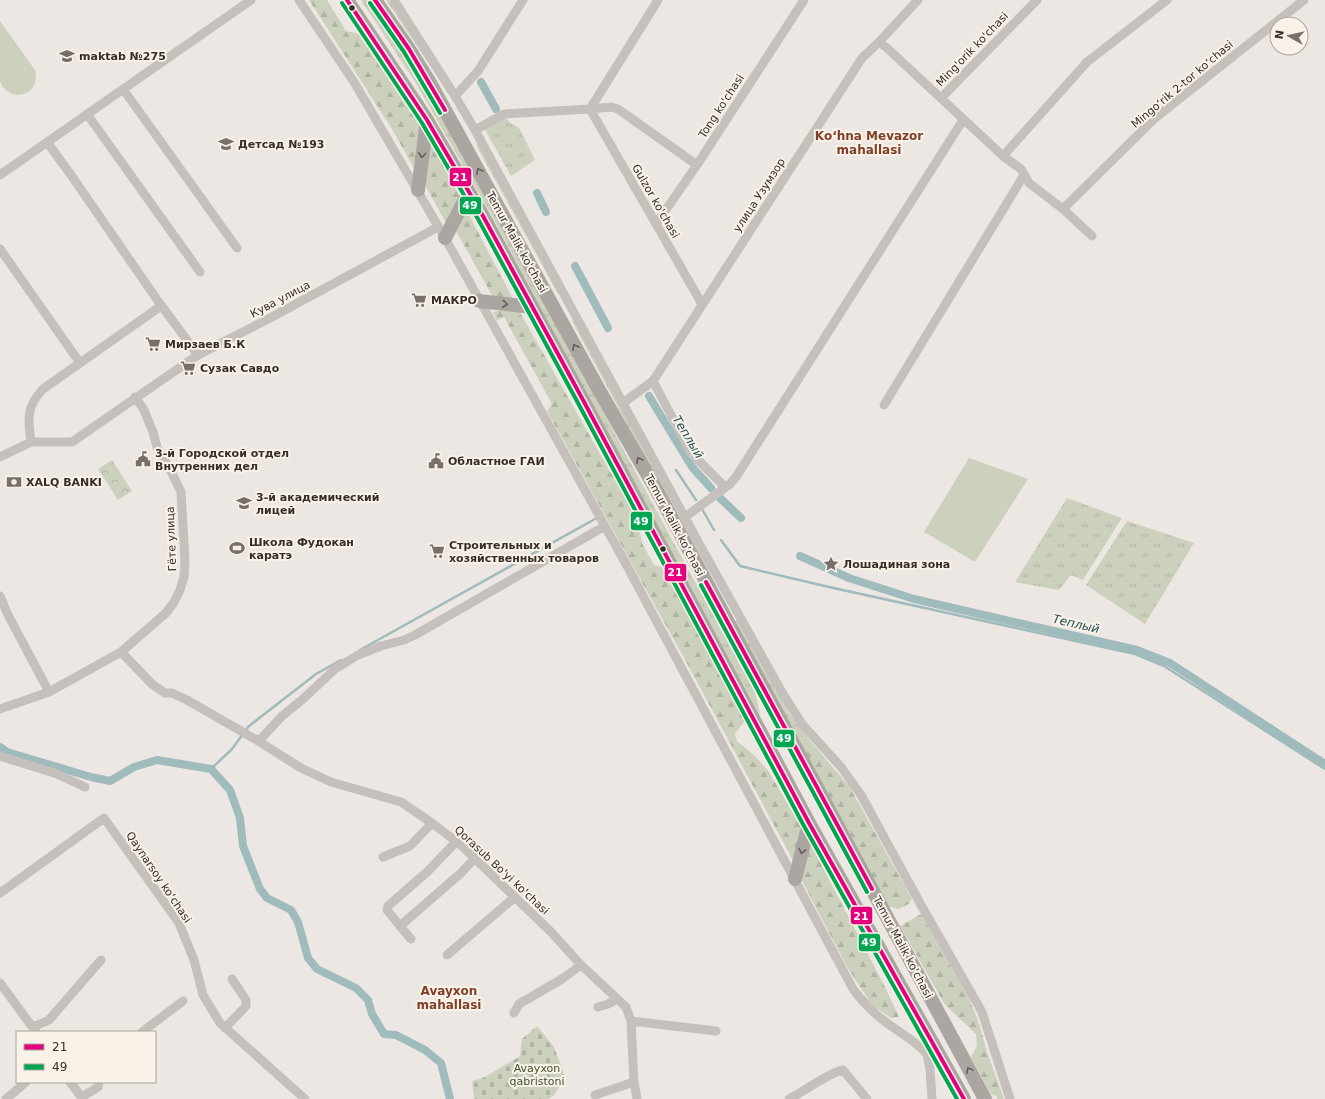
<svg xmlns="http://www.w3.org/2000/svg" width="1325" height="1099" viewBox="0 0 1325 1099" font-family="'DejaVu Sans',sans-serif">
<defs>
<pattern id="grass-tufts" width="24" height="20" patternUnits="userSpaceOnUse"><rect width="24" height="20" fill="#ccd1bd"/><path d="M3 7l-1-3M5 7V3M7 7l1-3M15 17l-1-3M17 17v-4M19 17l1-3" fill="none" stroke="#b0b4a2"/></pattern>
<pattern id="forest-firs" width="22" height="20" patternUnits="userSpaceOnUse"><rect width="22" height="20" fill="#ccd1bd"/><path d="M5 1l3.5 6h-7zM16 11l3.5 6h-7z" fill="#b0b4a2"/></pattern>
<pattern id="cemetery-stones" width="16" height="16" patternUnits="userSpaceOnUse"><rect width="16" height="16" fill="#ccd1bd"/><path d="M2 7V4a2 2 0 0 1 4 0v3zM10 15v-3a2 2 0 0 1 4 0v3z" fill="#b0b4a2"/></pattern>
<pattern id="park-crowns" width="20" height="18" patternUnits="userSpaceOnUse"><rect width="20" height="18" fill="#ccd1bd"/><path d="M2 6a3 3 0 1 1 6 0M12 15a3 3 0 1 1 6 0" fill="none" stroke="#b0b4a2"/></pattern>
</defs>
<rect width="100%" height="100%" fill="#ece7e2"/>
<path fill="url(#grass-tufts)" d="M 361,0 L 367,0 L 421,82 L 493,208 L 755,693 L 760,713 L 759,714 L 488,209 L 417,85 Z
M 386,0 L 389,0 L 447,87 L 445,88 Z
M 506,117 L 509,122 L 519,128 L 535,160 L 511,176 L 484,128 Z
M 477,137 L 561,292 L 558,294 L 477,147 Z
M 575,320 L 668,491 L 661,488 L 572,321 Z
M 1067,498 L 1122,518 L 1083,580 L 1071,575 L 1059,590 L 1015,582 Z
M 1127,521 L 1194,543 L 1145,624 L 1086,585 Z
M 737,617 L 788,712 L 807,737 L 797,739 L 735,624 Z"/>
<path fill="url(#forest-firs)" d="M 309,0 L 327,0 L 346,31 L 365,35 L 422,129 L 416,172 L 392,129 Z
M 430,141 L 460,197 L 447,225 L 423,181 Z
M 466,209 L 513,299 L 494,299 L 455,229 Z
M 505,309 L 518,309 L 637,519 L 642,543 L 654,565 L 665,568 L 747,718 L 735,734 L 737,741 L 754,755 L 769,772 L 801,827 L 795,864 L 689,667 L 547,411 L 552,404 L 504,317 L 497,321 L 493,312 Z
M 807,737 L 849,786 L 912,899 L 909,904 L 898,909 L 888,906 L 797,739 Z
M 809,841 L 883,983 L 899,1017 L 891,1018 L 872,1005 L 847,967 L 799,875 Z
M 921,914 L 968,997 L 978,1020 L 987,1052 L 1004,1099 L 998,1099 L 996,1096 L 990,1093 L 971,1057 L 977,1046 L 976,1034 L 945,1005 L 900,926 Z"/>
<path fill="url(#cemetery-stones)" d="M 537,1026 L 554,1047 L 565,1077 L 555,1094 L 549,1099 L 474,1099 L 472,1081 L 485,1077 L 520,1056 L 522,1039 Z"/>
<path fill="url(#park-crowns)" d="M 112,460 L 132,491 L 118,500 L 98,469 Z"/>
<path fill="#ccd1bd" d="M 0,21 L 35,70 C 42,98 7,103 0,81 C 0,77 0,70 0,65 C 0,51 0,36 0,21 Z
M 969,458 L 1028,479 L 975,562 L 924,532 Z"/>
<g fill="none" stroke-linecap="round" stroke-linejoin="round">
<path stroke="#9fbbbc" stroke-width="2.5" d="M 676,470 L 696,500
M 702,509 L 714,530
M 721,540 L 740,566 L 829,587 L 1135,654 L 1164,666 L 1325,769
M 360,650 L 595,519
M 246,730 L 249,726 L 316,674 L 341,660
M 211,769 L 232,749 L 243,734"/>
<path stroke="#9fbbbc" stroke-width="8" d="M 481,82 L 496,109
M 537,193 L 546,212
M 575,266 L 608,328
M 649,396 L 692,467 L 711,488
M 720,498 L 741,518
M 800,556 L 849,578 L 914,599 L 1137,650 L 1170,663 L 1325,764
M 0,747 L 7,752 L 91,777 L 110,781 L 134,767 L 157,760 L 211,769 L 230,790 L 240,818 L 243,846 L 260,889 L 267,898 L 291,910 L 298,922 L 308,958 L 317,969 L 356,988 L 368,1000 L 372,1014 L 384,1034 L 396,1035 L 425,1050 L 441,1063 L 450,1099"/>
<path stroke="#c5c0bb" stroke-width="9" d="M 299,0 L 354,82 L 445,238 L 626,564 L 853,989 C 862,1001 871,1011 883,1020 C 898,1032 914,1039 927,1054
M 394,0 L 455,96 L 475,130 L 702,549 L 783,694 L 802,724 L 841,767 L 861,795 L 921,905 L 982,1012 L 1010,1099
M 879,42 L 887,48 L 1003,156 L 1021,169 L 1029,183 L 1063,209 L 1092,236
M 123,89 L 237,248
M 455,96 L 478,71 L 523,0
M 941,98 L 1037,0
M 87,114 L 200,272
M 475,130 L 504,114 L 590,109 L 658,0
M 47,142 L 71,175 L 158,301 L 198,355
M 1003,156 L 1087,62 L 1167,0
M 697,165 L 618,109 L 611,107 L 590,109 L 702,304
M 0,175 L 251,0
M 1063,209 L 1154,119 L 1304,0
M 656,224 L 697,165 L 804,0
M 0,249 L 80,363
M 653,381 L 691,453 L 725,487
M 623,403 L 653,381 L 862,58 L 879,42 L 918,0
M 884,405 L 1024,175
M 31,442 C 28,418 26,407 43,389 L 161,306
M 0,457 L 31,442 L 72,442 L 198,355 L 272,317 L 438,227
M 685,517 L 730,484 L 736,477 L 963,120
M 0,596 L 7,613 L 49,692
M 121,652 L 153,685 L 165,693 L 172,693 L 187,700 L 255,739 L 301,768 L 331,782 L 401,802 L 432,823 L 462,846 L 551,932 L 581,965 L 626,1007 L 631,1021 L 634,1082 L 637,1099
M 0,709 L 49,692 L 121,652 L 166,613 L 174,602 L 180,590 L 184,577 L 185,561 L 181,492 L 169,467 L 157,447 L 153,432 L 144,410 L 135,397
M 259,741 L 281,717 L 303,699 L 335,669 L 358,655 L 381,646 L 404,640 L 415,635 L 605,526
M 0,756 L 57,774 L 85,787
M 383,857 L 410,846 L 432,823
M 0,893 L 104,818 L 179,923 L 194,960 L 203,995 L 220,1023 L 305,1099
M 400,926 L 387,910 L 388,906 L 427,872 L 456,842
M 411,939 L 400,926 L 461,873 L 475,858
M 447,955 L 515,897
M 0,983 L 36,1032
M 598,1007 L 608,1004 L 617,999
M 514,1013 L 519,1004 L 562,979 L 581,965
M 631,1021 L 716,1031
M 33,1027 L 49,1020 L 101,960
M 225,1028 L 246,1006 L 246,1000 L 232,979
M 142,1032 L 183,1001
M 931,1051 L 927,1054 L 930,1069 L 932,1099
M 70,1082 L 83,1099
M 595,1095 L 634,1082
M 82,1097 L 98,1087 L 99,1082
M 6,1099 L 26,1082
M 789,1099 C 803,1092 830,1072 843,1070 L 867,1099"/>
<path stroke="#aba6a1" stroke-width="14" d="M 347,0 L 427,120 L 483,216 L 583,400 L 809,823 L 964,1099
M 375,0 L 409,49 L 430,83 L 599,390 L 661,498 L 985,1099
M 418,190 L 427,120
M 445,238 L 469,192
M 479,301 L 532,307
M 795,879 L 809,823"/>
<g stroke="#f8f2e9" stroke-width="7">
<path id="bus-1" d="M 347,0 L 427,120 L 483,216 L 583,400 L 809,823 L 964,1099
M 375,0 L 409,49 L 445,110
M 706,582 L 872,889"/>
</g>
<g stroke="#f8f2e9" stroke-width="7">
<path id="bus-2" d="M 342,3 L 422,123 L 478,219 L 578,403 L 804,826 L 957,1099
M 370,3 L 404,52 L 440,113
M 701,585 L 867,892"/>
</g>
<use href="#bus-1" stroke="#e5007d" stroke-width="4"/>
<use href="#bus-2" stroke="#00a651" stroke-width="4"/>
</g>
<defs><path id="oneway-chevron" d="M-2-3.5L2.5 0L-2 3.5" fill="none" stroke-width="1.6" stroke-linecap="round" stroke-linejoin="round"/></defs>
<g stroke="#655e59">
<use href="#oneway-chevron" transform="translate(422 155) rotate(97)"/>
<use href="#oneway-chevron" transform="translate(479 171) rotate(-119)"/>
<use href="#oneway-chevron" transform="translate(505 304) rotate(6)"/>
<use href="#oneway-chevron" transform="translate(575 347) rotate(-119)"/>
<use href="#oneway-chevron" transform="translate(639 460) rotate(-120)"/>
<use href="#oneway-chevron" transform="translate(802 851) rotate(104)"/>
<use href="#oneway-chevron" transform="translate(969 1070) rotate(-118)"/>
</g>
<defs>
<g id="school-bare" transform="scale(1.2)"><path d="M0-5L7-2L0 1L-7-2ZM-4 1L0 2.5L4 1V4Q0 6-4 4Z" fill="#766f6a" stroke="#f8f2e9" stroke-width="2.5" paint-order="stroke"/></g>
<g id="supermarket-bare" transform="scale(1.2)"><path d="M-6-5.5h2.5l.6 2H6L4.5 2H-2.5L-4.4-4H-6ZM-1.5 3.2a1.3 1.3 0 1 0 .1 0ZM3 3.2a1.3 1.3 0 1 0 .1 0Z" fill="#766f6a" stroke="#f8f2e9" stroke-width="2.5" paint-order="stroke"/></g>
<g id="civic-bare" transform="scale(1.2)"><path d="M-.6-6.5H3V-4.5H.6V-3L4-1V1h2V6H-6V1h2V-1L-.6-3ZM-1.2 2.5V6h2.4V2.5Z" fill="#766f6a" stroke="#f8f2e9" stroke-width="2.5" paint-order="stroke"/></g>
<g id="bank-bare" transform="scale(1.2)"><path d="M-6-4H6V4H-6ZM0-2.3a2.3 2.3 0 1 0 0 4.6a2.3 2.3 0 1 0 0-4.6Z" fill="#766f6a" stroke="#f8f2e9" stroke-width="2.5" paint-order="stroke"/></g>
<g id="university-bare" transform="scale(1.2)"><path d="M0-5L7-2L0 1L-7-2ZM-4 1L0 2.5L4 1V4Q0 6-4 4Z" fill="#766f6a" stroke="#f8f2e9" stroke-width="2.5" paint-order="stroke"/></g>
<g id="stadium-bare" transform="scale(1.2)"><path d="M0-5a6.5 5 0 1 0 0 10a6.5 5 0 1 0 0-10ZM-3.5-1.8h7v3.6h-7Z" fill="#766f6a" stroke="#f8f2e9" stroke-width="2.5" paint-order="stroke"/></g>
<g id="sight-bare" transform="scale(1.2)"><path d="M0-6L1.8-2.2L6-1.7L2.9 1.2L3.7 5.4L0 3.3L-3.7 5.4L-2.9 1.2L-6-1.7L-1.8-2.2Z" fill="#766f6a" stroke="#f8f2e9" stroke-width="2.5" paint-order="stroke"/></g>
</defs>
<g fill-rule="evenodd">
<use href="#school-bare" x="67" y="56"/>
<use href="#school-bare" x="226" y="144"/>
<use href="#supermarket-bare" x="419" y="300"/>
<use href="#supermarket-bare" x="153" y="344"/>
<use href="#supermarket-bare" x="188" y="368"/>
<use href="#civic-bare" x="143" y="459"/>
<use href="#civic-bare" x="436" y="461"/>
<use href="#bank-bare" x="14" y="482"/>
<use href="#university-bare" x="244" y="503"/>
<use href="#stadium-bare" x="237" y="548"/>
<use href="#supermarket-bare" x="437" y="551"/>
<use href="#sight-bare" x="831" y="564"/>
</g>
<g fill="#362e29" stroke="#f8f2e9" stroke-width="1.5">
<circle cx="352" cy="8" r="3.5"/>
<circle cx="663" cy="549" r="3.5"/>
</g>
<g text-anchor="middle" stroke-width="4" stroke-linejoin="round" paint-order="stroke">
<g font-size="11" fill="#362e29" stroke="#f8f2e9">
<text transform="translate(972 49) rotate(-46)" y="4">Ming'orik ko'chasi</text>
<text transform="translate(1182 84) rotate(-40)" y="4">Mingo‘rik 2-tor ko‘chasi</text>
<text transform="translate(721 106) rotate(-57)" y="4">Tong ko'chasi</text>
<text transform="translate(759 195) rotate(-57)" y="4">улица Узумзор</text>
<text transform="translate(656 201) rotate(60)" y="4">Gulzor ko'chasi</text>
<text transform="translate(517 242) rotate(61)" y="4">Temur Malik ko'chasi</text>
<text transform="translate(280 299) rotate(-28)" y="4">Кува улица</text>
<text transform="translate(675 525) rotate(62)" y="4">Temur Malik ko'chasi</text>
<text transform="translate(171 539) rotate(-92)" y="4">Гёте улица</text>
<text transform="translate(502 870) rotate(43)" y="4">Qorasub Bo'yi ko'chasi</text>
<text transform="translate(159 877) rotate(56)" y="4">Qaynarsoy koʻchasi</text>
<text transform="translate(903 947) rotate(62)" y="4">Temur Malik ko'chasi</text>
</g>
<g font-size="11" font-weight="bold" fill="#362e29" stroke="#f8f2e9" text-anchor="start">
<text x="79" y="60">maktab №275</text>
<text x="238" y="148">Детсад №193</text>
<text x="431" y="304">МАКРО</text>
<text x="165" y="348">Мирзаев Б.К</text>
<text x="200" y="372">Сузак Савдо</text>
<text x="155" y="457">3-й Городской отдел<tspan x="155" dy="13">Внутренних дел</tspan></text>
<text x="448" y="465">Областное ГАИ</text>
<text x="26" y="486">XALQ BANKI</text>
<text x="256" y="501">3-й академический<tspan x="256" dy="13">лицей</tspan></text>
<text x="249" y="546">Школа Фудокан<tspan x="249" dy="13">каратэ</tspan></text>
<text x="449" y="549">Строительных и<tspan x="449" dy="13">хозяйственных товаров</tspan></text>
<text x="843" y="568">Лошадиная зона</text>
</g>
<g font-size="11" fill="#44522e" stroke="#f8f2e9">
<text x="537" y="1072">Avayxon<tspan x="537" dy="13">qabristoni</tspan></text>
</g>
<g font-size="12" font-weight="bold" fill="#7f4027" stroke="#f8f2e9">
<text x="869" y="140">Koʻhna Mevazor<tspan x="869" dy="14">mahallasi</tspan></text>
<text x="449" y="995">Avayxon<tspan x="449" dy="14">mahallasi</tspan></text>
</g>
<g font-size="12" font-style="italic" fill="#214f55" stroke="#f8f2e9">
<text transform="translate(688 437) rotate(59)" y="4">Теплый</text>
<text transform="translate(1076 624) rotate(13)" y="4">Теплый</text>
</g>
</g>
<g stroke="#f8f2e9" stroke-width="1.5">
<rect x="449" y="167" width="23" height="20" rx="4" fill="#e5007d"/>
<rect x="459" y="196" width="23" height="19" rx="4" fill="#00a651"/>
<rect x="630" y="511" width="23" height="20" rx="4" fill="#00a651"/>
<rect x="664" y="563" width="23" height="19" rx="4" fill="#e5007d"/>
<rect x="773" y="729" width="22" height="19" rx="4" fill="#00a651"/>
<rect x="850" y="906" width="23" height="19" rx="4" fill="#e5007d"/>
<rect x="858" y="933" width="23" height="19" rx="4" fill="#00a651"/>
</g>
<g font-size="11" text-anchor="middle" font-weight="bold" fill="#fff">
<text x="460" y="181">21</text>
<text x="470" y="209">49</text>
<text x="641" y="525">49</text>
<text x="675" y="576">21</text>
<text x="784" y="742">49</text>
<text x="861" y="920">21</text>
<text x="869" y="946">49</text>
</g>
<rect x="16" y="1031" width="140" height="52" fill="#f8f2e9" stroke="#aaa49c"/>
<rect x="24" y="1044" width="20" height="6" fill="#e5007d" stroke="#aaa49c"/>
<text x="52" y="1051" font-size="12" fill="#362e29">21</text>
<rect x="24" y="1064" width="20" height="6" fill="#00a651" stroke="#aaa49c"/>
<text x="52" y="1071" font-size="12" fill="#362e29">49</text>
<g transform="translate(1289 36) rotate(278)"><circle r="19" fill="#f8f2e9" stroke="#aaa49c"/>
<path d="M0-3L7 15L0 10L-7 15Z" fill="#766f6a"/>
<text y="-6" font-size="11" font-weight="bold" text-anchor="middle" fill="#362e29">N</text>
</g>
</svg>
